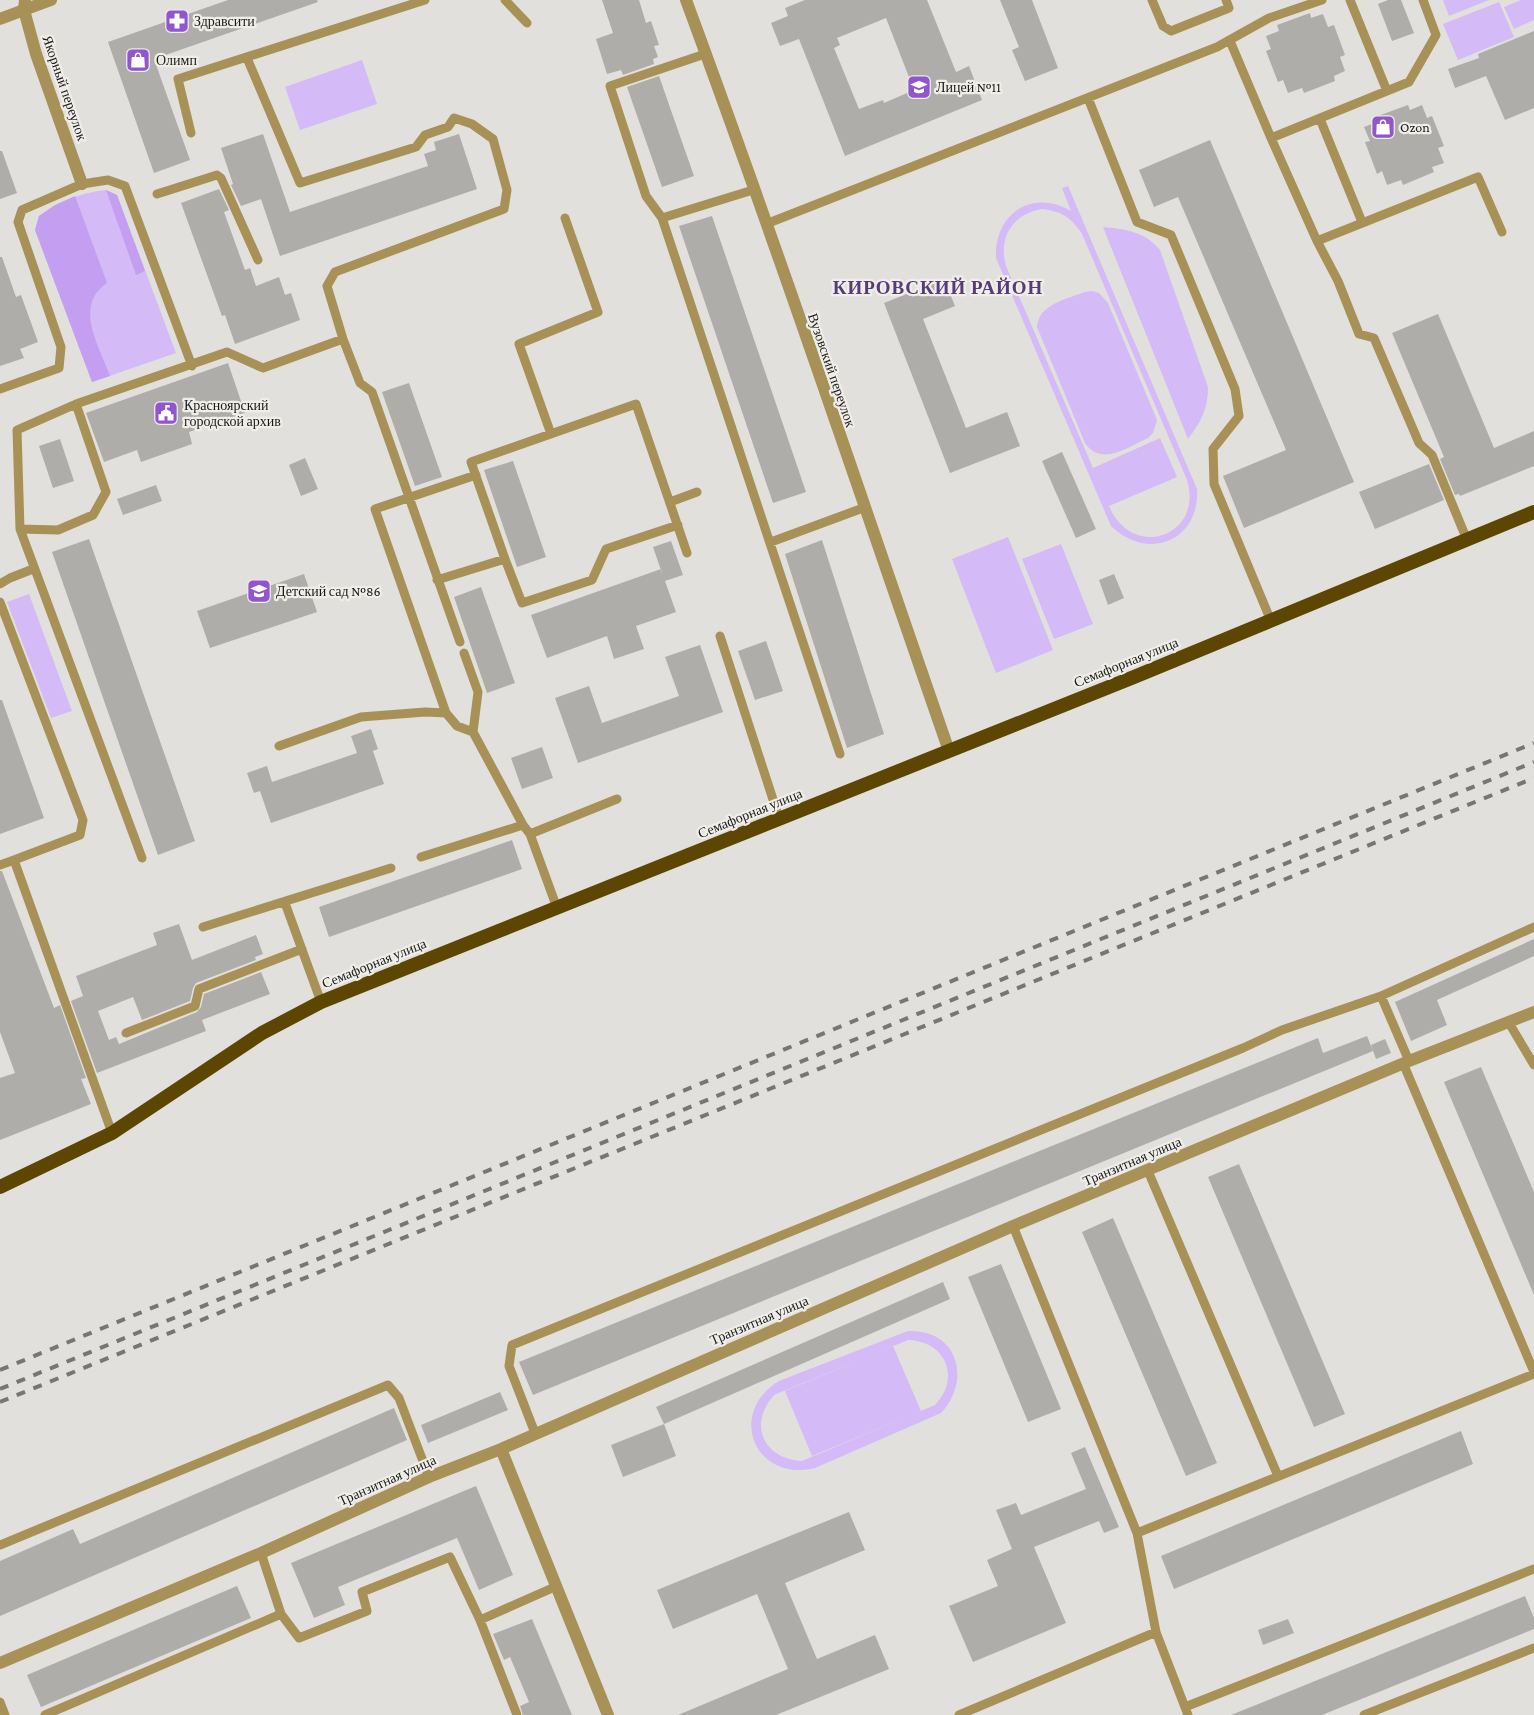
<svg xmlns="http://www.w3.org/2000/svg" width="1534" height="1715" viewBox="0 0 1534 1715" font-family="'Crimson Pro',serif">
<rect width="100%" height="100%" fill="#e2e0dc"/>
<path fill="#d4baf6" fill-rule="evenodd" d="M 1443,0 L 1489,0 L 1449,16 Z
M 1521,0 L 1534,0 L 1534,20 L 1514,29 L 1504,7 Z
M 1499,2 L 1514,37 L 1458,60 L 1443,24 Z
M 362,60 L 377,104 L 300,130 L 285,87 Z
M 1068,186 L 1197,489 C 1200,541 1148,562 1111,526 L 996,258 C 994,214 1032,188 1071,211 L 1062,188 ZM 1042,209 C 1061,211 1072,218 1082,234 L 1187,480 C 1204,537 1132,561 1109,506 L 1177,477 L 1160,438 L 1093,468 L 1006,266 C 998,238 1012,214 1042,209 Z
M 106,190 L 117,195 L 176,353 L 92,382 L 35,230 L 39,216 C 60,201 80,193 106,190 Z
M 1103,227 C 1126,229 1145,232 1160,250 L 1208,387 C 1208,409 1201,422 1188,439 Z
M 1092,291 L 1099,293 L 1108,303 L 1157,420 L 1153,433 L 1148,438 C 1128,447 1101,467 1085,443 L 1037,327 C 1039,304 1067,299 1085,292 Z
M 1008,537 L 1053,650 L 996,673 L 952,559 Z
M 1061,544 L 1093,624 L 1054,639 L 1022,559 Z
M 29,594 L 72,711 L 51,718 L 7,602 Z
M 908,1331 C 958,1329 972,1380 941,1413 L 815,1468 C 755,1483 726,1413 779,1381 ZM 908,1340 C 946,1341 961,1378 935,1405 L 802,1461 C 763,1459 748,1424 774,1395 Z
M 893,1346 L 921,1411 L 812,1456 L 785,1391 Z"/>
<path fill="#c49ff1" d="M 106,190 L 117,195 L 145,271 L 136,275 Z
M 75,196 L 107,283 C 73,306 99,345 110,376 L 92,382 L 35,230 L 39,216 L 55,205 Z"/>
<path fill="#afadaa" fill-rule="evenodd" d="M 228,0 L 317,0 L 318,2 L 154,59 L 190,160 L 154,173 L 108,42 Z
M 602,0 L 639,0 L 646,23 L 651,21 L 659,45 L 654,46 L 658,57 L 653,59 L 654,64 L 623,75 L 621,70 L 607,74 L 596,39 L 613,33 Z
M 805,0 L 927,0 L 956,72 L 969,66 L 982,100 L 845,156 L 799,39 L 780,46 L 771,23 L 788,16 L 785,8 ZM 886,18 L 914,90 L 884,103 L 883,100 L 859,109 L 834,48 L 840,45 L 837,38 Z
M 1000,0 L 1032,0 L 1058,68 L 1025,81 L 1012,50 L 1019,47 Z
M 1388,0 L 1401,0 L 1414,33 L 1392,41 L 1378,4 Z
M 1310,13 L 1311,18 L 1323,14 L 1328,27 L 1334,25 L 1345,55 L 1340,57 L 1345,71 L 1334,76 L 1335,81 L 1304,93 L 1302,88 L 1288,93 L 1283,80 L 1278,82 L 1266,51 L 1271,49 L 1266,36 L 1279,31 L 1277,25 Z
M 1534,31 L 1534,108 L 1505,120 L 1486,76 L 1455,88 L 1448,69 L 1479,58 L 1478,54 Z
M 659,76 L 694,176 L 662,187 L 627,87 Z
M 1408,105 L 1410,110 L 1422,105 L 1427,118 L 1432,116 L 1444,146 L 1438,148 L 1444,163 L 1432,167 L 1434,172 L 1403,185 L 1401,180 L 1387,185 L 1382,171 L 1377,174 L 1365,142 L 1370,141 L 1364,127 L 1377,122 L 1375,117 Z
M 263,134 L 290,212 L 428,166 L 424,154 L 436,150 L 434,142 L 459,134 L 477,189 L 280,256 L 261,199 L 241,206 L 231,185 L 233,184 L 221,148 Z
M 1210,140 L 1354,482 L 1244,528 L 1223,476 L 1286,450 L 1178,197 L 1154,207 L 1139,170 Z
M 0,151 L 2,151 L 17,193 L 0,199 Z
M 219,189 L 229,210 L 224,212 L 245,270 L 250,268 L 256,286 L 279,277 L 285,295 L 291,293 L 300,320 L 235,344 L 225,315 L 222,316 L 181,203 Z
M 712,216 L 806,492 L 773,503 L 679,226 Z
M 0,257 L 2,257 L 16,297 L 21,295 L 38,342 L 20,349 L 24,358 L 0,366 Z
M 944,279 L 955,306 L 923,319 L 966,428 L 1007,412 L 1020,446 L 950,473 L 884,303 Z
M 1438,314 L 1494,448 L 1534,431 L 1534,466 L 1460,496 L 1459,494 L 1455,495 L 1440,459 L 1444,457 L 1392,333 Z
M 228,363 L 245,413 L 189,432 L 192,444 L 141,462 L 137,450 L 104,462 L 86,413 Z
M 409,383 L 442,477 L 415,486 L 382,392 Z
M 60,439 L 74,481 L 53,488 L 39,446 Z
M 1062,452 L 1096,529 L 1076,538 L 1042,461 Z
M 305,458 L 318,489 L 301,496 L 289,465 Z
M 513,461 L 546,557 L 517,567 L 484,470 Z
M 1429,464 L 1444,500 L 1375,529 L 1359,492 Z
M 156,485 L 162,501 L 123,515 L 117,499 Z
M 89,539 L 195,841 L 158,855 L 52,552 Z
M 822,540 L 884,734 L 847,748 L 785,554 Z
M 671,541 L 683,575 L 665,581 L 676,612 L 636,626 L 644,649 L 614,659 L 607,636 L 547,658 L 531,615 L 661,569 L 663,576 L 653,547 Z
M 304,574 L 317,612 L 210,648 L 197,611 Z
M 1114,574 L 1124,598 L 1108,605 L 1099,580 Z
M 481,587 L 515,683 L 487,693 L 454,597 Z
M 766,641 L 783,691 L 755,700 L 738,651 Z
M 700,645 L 723,712 L 578,763 L 555,698 L 589,686 L 602,723 L 679,696 L 665,657 Z
M 0,700 L 2,700 L 44,818 L 0,834 Z
M 371,729 L 378,749 L 373,751 L 384,784 L 271,823 L 260,791 L 254,793 L 247,773 L 267,766 L 272,782 L 357,753 L 351,736 Z
M 542,747 L 553,778 L 522,789 L 511,758 Z
M 512,840 L 522,869 L 329,937 L 319,907 Z
M 0,871 L 2,871 L 54,1008 L 60,1005 L 86,1078 L 81,1079 L 91,1104 L 0,1140 L 0,1078 L 15,1073 L 0,1032 Z
M 179,924 L 192,960 L 256,935 L 263,954 L 255,957 L 256,960 L 196,983 L 193,988 L 190,1001 L 142,1020 L 133,997 L 98,1011 L 109,1040 L 116,1037 L 119,1044 L 197,1012 L 201,1007 L 204,994 L 261,972 L 270,994 L 202,1020 L 206,1031 L 97,1073 L 71,1001 L 83,996 L 76,976 L 157,945 L 153,933 Z
M 1534,939 L 1534,956 L 1437,1000 L 1447,1025 L 1411,1041 L 1395,1002 Z
M 1367,1036 L 1373,1051 L 533,1395 L 519,1362 L 1318,1038 L 1323,1053 Z
M 1385,1039 L 1391,1053 L 1376,1059 L 1371,1045 Z
M 1481,1067 L 1534,1192 L 1534,1295 L 1444,1082 Z
M 1239,1164 L 1345,1414 L 1314,1427 L 1208,1177 Z
M 1113,1218 L 1217,1463 L 1186,1476 L 1082,1232 Z
M 1001,1264 L 1061,1409 L 1028,1422 L 968,1277 Z
M 943,1282 L 950,1299 L 664,1424 L 656,1407 Z
M 500,1392 L 508,1410 L 428,1443 L 421,1425 Z
M 394,1408 L 407,1440 L 0,1616 L 0,1561 L 73,1529 L 80,1544 Z
M 664,1424 L 676,1456 L 623,1477 L 611,1445 Z
M 1461,1431 L 1473,1464 L 1174,1589 L 1161,1556 Z
M 1085,1447 L 1119,1527 L 1104,1533 L 1099,1521 L 1034,1547 L 1066,1623 L 973,1662 L 949,1606 L 998,1586 L 987,1560 L 1012,1549 L 996,1510 L 1016,1503 L 1021,1515 L 1086,1489 L 1071,1453 Z
M 476,1486 L 513,1575 L 479,1590 L 457,1538 L 338,1587 L 345,1605 L 314,1618 L 291,1563 Z
M 849,1512 L 865,1550 L 785,1583 L 817,1659 L 875,1635 L 889,1669 L 776,1715 L 678,1715 L 788,1669 L 757,1594 L 673,1629 L 657,1590 Z
M 237,1586 L 251,1618 L 41,1707 L 27,1675 Z
M 1525,1596 L 1534,1618 L 1534,1629 L 1322,1715 L 1231,1715 Z
M 532,1619 L 572,1715 L 523,1715 L 520,1706 L 529,1702 L 510,1657 L 504,1660 L 493,1634 Z
M 1288,1619 L 1294,1633 L 1263,1645 L 1258,1630 Z"/>
<g fill="none" stroke-linecap="round" stroke-linejoin="round">
<path stroke="#a89157" stroke-width="9" d="M 505,0 L 527,23
M 1152,0 L 1163,26 L 1171,31 L 1229,8 L 1226,0
M 1350,0 L 1387,91
M 1423,0 L 1436,35 L 1409,82 L 1271,138 L 1317,241 L 1338,281 L 1359,334 L 1374,338 L 1419,443 L 1432,455 L 1467,540
M 1230,41 L 1271,138
M 705,54 L 610,86 L 646,196 L 662,218 L 840,754
M 247,58 L 300,183 L 416,147 L 425,135 L 448,127 L 454,118 L 472,124 L 493,139 L 507,190 L 504,209 L 335,272 L 327,286 L 343,339 L 360,383 L 372,392 L 460,642
M 1088,98 L 1137,222 L 1171,235 L 1235,389 L 1239,416 L 1213,449 L 1214,484 L 1271,621
M 1320,119 L 1362,222
M 191,133 L 178,79 L 425,0
M 157,194 L 217,175 L 221,178 L 258,260
M 662,218 L 753,190
M 766,224 L 1217,47 L 1269,18 L 1322,0
M 1317,241 L 1478,177 L 1502,232
M 0,389 L 59,368 L 61,347 L 18,222 L 22,210 L 82,184 L 108,180 L 125,186 L 192,366
M 551,434 L 519,344 L 598,312 L 565,218
M 670,502 L 697,492
M 20,529 L 58,530 L 93,515 L 106,492 L 76,404
M 771,542 L 863,508
M 505,559 L 471,462 L 636,404 L 687,553
M 437,580 L 505,559 L 522,603 L 592,580 L 606,549 L 678,525
M 0,584 L 10,578 L 33,569
M 0,602 L 83,820 L 80,835 L 14,860
M 720,636 L 779,818
M 464,653 L 478,692 L 473,732 L 523,825
M 473,732 L 457,726 L 446,713 L 375,509 L 476,475
M 279,746 L 361,717 L 425,712 L 446,713
M 530,834 L 617,799
M 421,857 L 523,825 L 530,834 L 557,908
M 142,858 L 20,529 L 17,430 L 76,404 L 227,352 L 263,368 L 343,339
M 0,865 L 14,860 L 112,1133
M 285,903 L 321,1002
M 203,927 L 391,868
M 1381,996 L 1534,927
M 1509,1023 L 1534,1065
M 126,1033 L 195,1006 L 199,989 L 302,949
M 1403,1063 L 1534,1372
M 1148,1171 L 1278,1476
M 1013,1226 L 1137,1533 L 1156,1632
M 535,1433 L 509,1366 L 512,1345 L 1243,1048 L 1282,1030 L 1381,996 L 1409,1061
M 1137,1533 L 1534,1374
M 0,1545 L 388,1385 L 399,1398 L 429,1477
M 261,1553 L 281,1614
M 480,1620 L 557,1586
M 0,1702 L 5,1715
M 1185,1707 L 1534,1569
M 45,1715 L 281,1614 L 299,1638 L 367,1611 L 362,1592 L 450,1557 L 480,1620 L 517,1715
M 959,1715 L 1156,1632 L 1188,1715
M 1364,1715 L 1534,1648"/>
<path stroke="#a89157" stroke-width="12" d="M 25,0 L 24,10 L 36,54 L 82,184
M 686,0 C 778,249 862,500 949,751
M 501,1449 L 608,1715
M 0,1663 L 261,1553 L 429,1477 L 501,1449 L 1013,1226 L 1409,1061 L 1534,1012"/>
<path stroke="#a89157" stroke-width="12" d="M 0,19 L 51,0"/>
<path stroke="#5c4602" stroke-width="14" d="M 0,1187 L 112,1133 L 262,1033 L 321,1002 L 1134,677 L 1534,512"/>
<path stroke="#777673" stroke-width="4" stroke-dasharray="9 9" stroke-linecap="butt" d="M 0,1370 L 1534,743
M 0,1389 L 1534,762
M 0,1402 L 1534,778"/>
</g>
<defs>
<g id="pharmacy-square" transform="scale(1.25)"><rect x="-9" y="-9" width="18" height="18" rx="4" fill="#9156cd" stroke="#efeee9"/><path d="M-2-6h4v4h4v4h-4v4h-4v-4h-4v-4h4Z" fill="#fff"/></g>
<g id="shop-square" transform="scale(1.25)"><rect x="-9" y="-9" width="18" height="18" rx="4" fill="#9156cd" stroke="#efeee9"/><path d="M-5-2.5h2.3a2.7 3.5 0 0 1 5.4 0H5L5.5 6h-11ZM-1.5-2.5h3a1.5 2.3 0 0 0-3 0Z" fill="#fff"/></g>
<g id="school-square" transform="scale(1.25)"><rect x="-9" y="-9" width="18" height="18" rx="4" fill="#9156cd" stroke="#efeee9"/><path d="M0-5L7-2L0 1L-7-2ZM-4 1L0 2.5L4 1V4Q0 6-4 4Z" fill="#fff"/></g>
<g id="civic-square" transform="scale(1.25)"><rect x="-9" y="-9" width="18" height="18" rx="4" fill="#9156cd" stroke="#efeee9"/><path d="M-.6-6.5H3V-4.5H.6V-3L4-1V1h2V6H-6V1h2V-1L-.6-3ZM-1.2 2.5V6h2.4V2.5Z" fill="#fff"/></g>
</defs>
<g fill-rule="evenodd">
<use href="#pharmacy-square" x="177" y="21"/>
<use href="#shop-square" x="138" y="60"/>
<use href="#school-square" x="919" y="87"/>
<use href="#shop-square" x="1383" y="127"/>
<use href="#civic-square" x="166" y="413"/>
<use href="#school-square" x="259" y="591"/>
</g>
<g text-anchor="middle" stroke-width="4.5" stroke-linejoin="round" paint-order="stroke">
<g font-size="14" fill="#1b1a19" stroke="#efeee9" text-anchor="start">
<text x="194" y="26">Здравсити</text>
<text x="156" y="65">Олимп</text>
<text x="936" y="92">Лицей №11</text>
<text x="1400" y="132">Ozon</text>
<text x="184" y="410">Красноярский<tspan x="184" dy="16">городской архив</tspan></text>
<text x="276" y="596">Детский сад №86</text>
</g>
<g font-size="14" fill="#1b1a19" stroke="#efeee9">
<text transform="translate(65 88) rotate(71)" y="5">Якорный переулок</text>
<text transform="translate(832 370) rotate(71)" y="5">Вузовский переулок</text>
<text transform="translate(1126 662) rotate(-22)" y="5">Семафорная улица</text>
<text transform="translate(750 813) rotate(-22)" y="5">Семафорная улица</text>
<text transform="translate(374 963) rotate(-22)" y="5">Семафорная улица</text>
<text transform="translate(1132 1161) rotate(-23)" y="5">Транзитная улица</text>
<text transform="translate(759 1320) rotate(-23)" y="5">Транзитная улица</text>
<text transform="translate(387 1480) rotate(-24)" y="5">Транзитная улица</text>
</g>
<g font-size="19" font-weight="bold" letter-spacing="1" fill="#573b76" stroke="#efeee9">
<text x="938" y="294">КИРОВСКИЙ РАЙОН</text>
</g>
</g>
</svg>
